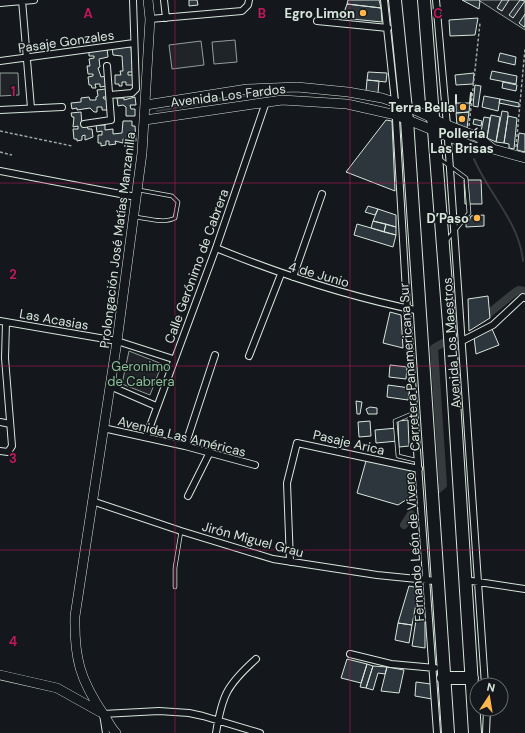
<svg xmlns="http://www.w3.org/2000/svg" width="525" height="733" viewBox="0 0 525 733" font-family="'DM Sans',sans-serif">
<rect width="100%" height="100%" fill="#14181c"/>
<path fill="#202428" stroke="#939e99" d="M 479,0 L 525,0 L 525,30 L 480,1 Z
M 235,40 L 237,62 L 214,64 L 212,42 Z
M 201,41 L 204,65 L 172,69 L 169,45 Z
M 0,73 L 18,73 L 19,95 L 0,96 Z
M 129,351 L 162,364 L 150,395 L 122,384 Z"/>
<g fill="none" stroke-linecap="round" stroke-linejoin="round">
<path stroke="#363b3e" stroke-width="2" d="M 157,111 L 258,94 L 271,94
M 474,159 C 489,195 519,221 523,261"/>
<path stroke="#363b3e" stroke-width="8" d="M 482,319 L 514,293 L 519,290 L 525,291
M 437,490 L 443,485 L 434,348 L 443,343
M 404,525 L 411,514"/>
</g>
<path fill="#2c363c" stroke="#d8e6dc" d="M 189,0 L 197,0 L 198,5 L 189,6 Z
M 348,0 L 379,0 L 381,8 L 347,4 Z
M 462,0 L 479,0 L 480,1 L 479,9 Z
M 502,0 L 509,0 L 502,11 L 497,8 Z
M 520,0 L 525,1 L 513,18 L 509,15 Z
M 347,4 L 381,8 L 382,22 L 342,18 Z
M 525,14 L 525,25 L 524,27 L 519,23 Z
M 478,18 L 475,35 L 450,36 L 449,20 Z
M 131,46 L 133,72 L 128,72 L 128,75 L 133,75 L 133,85 L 126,85 L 126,82 L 122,82 L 122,86 L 119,86 L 119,84 L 115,84 L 115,75 L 121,75 L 120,71 L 123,71 L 122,56 L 113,55 L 112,47 Z
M 107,48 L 108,57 L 99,59 L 100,67 L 98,68 L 101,77 L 106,76 L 107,86 L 100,87 L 100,84 L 95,84 L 96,88 L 92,88 L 91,85 L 89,85 L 88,77 L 93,76 L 93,74 L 88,74 L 87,66 L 90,66 L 89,59 L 94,58 L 94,56 L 89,56 L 89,50 Z
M 500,53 L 516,57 L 515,65 L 498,61 Z
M 492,71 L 517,76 L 516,84 L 490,79 Z
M 368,72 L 387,73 L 386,82 L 367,80 Z
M 474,73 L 473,84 L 456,85 L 455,75 Z
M 367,80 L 379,81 L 378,93 L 366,91 Z
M 503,82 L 517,85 L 516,91 L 502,88 Z
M 475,85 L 481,86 L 478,107 L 473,106 Z
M 106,89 L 107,97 L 103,97 L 104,99 L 108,99 L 109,110 L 102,110 L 102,107 L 97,107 L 97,112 L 94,112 L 90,108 L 77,110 L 77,108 L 72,109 L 71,103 L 81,102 L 81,98 L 89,97 L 90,100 L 96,100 L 96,97 L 98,96 L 97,90 Z
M 484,96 L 500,99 L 498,111 L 482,107 Z
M 135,97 L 136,105 L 130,105 L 131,109 L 135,109 L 135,116 L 126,116 L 126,107 L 123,105 L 118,106 L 117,98 L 124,98 L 124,100 Z
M 500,99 L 519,103 L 519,107 L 499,103 Z
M 456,103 L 470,103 L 469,112 L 456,113 Z
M 502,111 L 508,112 L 508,116 L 504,143 L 496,142 Z
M 81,112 L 82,126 L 87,126 L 88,129 L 92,129 L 93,137 L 85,140 L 85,135 L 82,136 L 82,140 L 77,141 L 77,139 L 74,139 L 73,129 L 78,129 L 78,126 L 73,127 L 74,117 L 72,117 L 71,113 Z
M 469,112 L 467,128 L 457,125 L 456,113 Z
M 491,115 L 500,117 L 496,142 L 487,138 Z
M 508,116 L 517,118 L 514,149 L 509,148 L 509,144 L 504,143 Z
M 484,117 L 490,118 L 487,138 L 480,136 Z
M 474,119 L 482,121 L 481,126 L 473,124 Z
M 386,120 L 392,121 L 395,191 L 346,172 Z
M 123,121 L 132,121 L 132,126 L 135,126 L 136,141 L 127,141 L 127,139 L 123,139 L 123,143 L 115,141 L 116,144 L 109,145 L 109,141 L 106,141 L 106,145 L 101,146 L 101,143 L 98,143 L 98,135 L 102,135 L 102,131 L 97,132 L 96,125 L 105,125 L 105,130 L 113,129 L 113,134 L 122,133 Z
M 519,133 L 525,134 L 525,152 L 517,150 Z
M 464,180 L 481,180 L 482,204 L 465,204 Z
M 368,206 L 378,209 L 375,215 L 365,212 Z
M 378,209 L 396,215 L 396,227 L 373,221 Z
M 484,215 L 484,226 L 466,227 L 466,221 L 469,221 L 471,216 Z
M 373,221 L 386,224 L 384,232 L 371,228 Z
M 357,224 L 396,235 L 393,247 L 354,235 Z
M 386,224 L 396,227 L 396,235 L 384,232 Z
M 488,296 L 490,318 L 469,331 L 468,299 Z
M 390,312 L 401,315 L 403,348 L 383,343 Z
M 492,329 L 499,345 L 476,354 L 474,337 Z
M 390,365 L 407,367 L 406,379 L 389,377 Z
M 388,385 L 410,388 L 408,400 L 387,397 Z
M 356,401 L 362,402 L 360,414 L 357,414 Z
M 370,407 L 377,408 L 377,414 L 368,414 L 366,409 Z
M 408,420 L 409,446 L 399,447 L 398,421 Z
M 370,421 L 371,436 L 359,437 L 358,422 Z
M 397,428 L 398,441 L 376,443 L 375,430 Z
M 366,461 L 410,469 L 412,496 L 398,505 L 357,493 Z
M 409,586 L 419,588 L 412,625 L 398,623 Z
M 416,620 L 425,621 L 425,648 L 412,646 Z
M 398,623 L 412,625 L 409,643 L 395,640 Z
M 347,659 L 367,664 L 361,683 L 341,678 Z
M 367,664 L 373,666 L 366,688 L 360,687 Z
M 373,666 L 387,667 L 385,674 L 378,673 L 373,690 L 366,688 Z
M 387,667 L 404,670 L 399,693 L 381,691 Z
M 416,682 L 431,684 L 432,699 L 415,696 Z"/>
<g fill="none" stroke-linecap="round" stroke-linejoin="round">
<g stroke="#d8e6dc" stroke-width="4.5">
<path id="lane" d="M 440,159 L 466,178 L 469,213 L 447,240
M 135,217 C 146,218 164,224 175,218 L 178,202 L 172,196 L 139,190
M 414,413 L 395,421 L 398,456 L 419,461
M 175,587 L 175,568 L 181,531"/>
</g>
<g stroke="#d8e6dc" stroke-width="8">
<path id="street" d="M 22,0 L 31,108
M 164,0 L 166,18
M 384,0 L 395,102 L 407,309 L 437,733
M 436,0 L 447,125 L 485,685
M 0,3 L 34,0
M 150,19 L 242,11 L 248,5 L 249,0
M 317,21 L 388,28
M 0,61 L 134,43
M 110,95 L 132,93 L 136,89 L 133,0
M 0,110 L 62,107
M 84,124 L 111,120 L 107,66
M 0,171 L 136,197
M 216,248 C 282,275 350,297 420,311
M 293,277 L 322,194
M 0,321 L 117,341 L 173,359
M 462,341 L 493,325 L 523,297 L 525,298
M 249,356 L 281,274
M 110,386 L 156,406
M 0,422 L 10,424
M 103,428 L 185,446 L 255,465
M 146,437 L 216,248 L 266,102
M 185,446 L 215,355
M 0,451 L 8,452 L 12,446 L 5,358 L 6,322
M 188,496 L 210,452
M 92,501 L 181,531 L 273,559 L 377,575 L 437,581
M 290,562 L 287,483 L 297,443 L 419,469
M 465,580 L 525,589
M 350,654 L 391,664 L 435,668
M 106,733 L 103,714 L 159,711 L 189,713 L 203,716 L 260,733
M 216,733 C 222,695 227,685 256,659
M 486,733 L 487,709"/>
</g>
<g stroke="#d8e6dc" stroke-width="10">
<path id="secondary" d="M 146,105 L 247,89 L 297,87 L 348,92 L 382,98 L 406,106 L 447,125 L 478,137 L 493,149
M 145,120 L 282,100 L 347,104 L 396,115 L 474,147 L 493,149 L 525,158
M 0,675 L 57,688 L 100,712
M 116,733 C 111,728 108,721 104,715 C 80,680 74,658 75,616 L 117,341 L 142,153 L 150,19 L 148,0"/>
</g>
<g stroke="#d8e6dc" stroke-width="14">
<path id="highway" d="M 395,0 L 407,120 L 448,733
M 424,0 L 450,337 L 475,733
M 443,678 L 472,678"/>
</g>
<path stroke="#9da8a2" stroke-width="1.5" stroke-dasharray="3 2" stroke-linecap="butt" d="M 469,126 L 480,23
M 0,131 L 72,146
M 516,147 L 525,49
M 0,152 L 12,155"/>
<use href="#lane" stroke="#14181c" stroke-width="3"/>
<use href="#street" stroke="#14181c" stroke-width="6"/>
<use href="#secondary" stroke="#14181c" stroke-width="9"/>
<use href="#highway" stroke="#14181c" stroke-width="12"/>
<path stroke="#d8e6dc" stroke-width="2" d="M 456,103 L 456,95
M 470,103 L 471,93"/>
</g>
<path fill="none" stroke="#c2185b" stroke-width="1" stroke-opacity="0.55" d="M 175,0 L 175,733M 350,0 L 350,733M 0,183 L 525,183M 0,366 L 525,366M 0,550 L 525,550"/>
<g fill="#ffb74d" stroke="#14181c" stroke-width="1.5">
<circle cx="363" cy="13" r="4"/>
<circle cx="463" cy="107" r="4"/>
<circle cx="462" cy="119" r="4"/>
<circle cx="477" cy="218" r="4"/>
</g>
<g text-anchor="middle" stroke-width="3" stroke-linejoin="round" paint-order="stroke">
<g font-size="13" font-weight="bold" fill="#d8e6dc" stroke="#14181c" text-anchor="end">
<text x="355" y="18">Egro Limon</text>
<text x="455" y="112">Terra Bella</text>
<text x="462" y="138" text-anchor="middle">Pollería<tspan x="462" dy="15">Las Brisas</tspan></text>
<text x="469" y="223">D’Paso</text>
</g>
<g font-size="13" fill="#d8e6dc" stroke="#14181c">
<text transform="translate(66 41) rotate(-8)" y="5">Pasaje Gonzales</text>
<text transform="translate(228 95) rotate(-7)" y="5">Avenida Los Fardos</text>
<text transform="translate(117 240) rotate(-83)" y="5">Prolongación José Matías Manzanilla</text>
<text transform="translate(196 266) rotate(-70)" y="5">Calle Gerónimo de Cabrera</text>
<text transform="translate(319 274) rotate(16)" y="5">4 de Junio</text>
<text transform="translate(54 319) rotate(10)" y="5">Las Acasias</text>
<text transform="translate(451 343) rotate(-94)" y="5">Avenida Los Maestros</text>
<text transform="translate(409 367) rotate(-94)" y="5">Carretera Panamericana Sur</text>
<text transform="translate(182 436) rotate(14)" y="5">Avenida Las Américas</text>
<text transform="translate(349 442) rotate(13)" y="5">Pasaje Arica</text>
<text transform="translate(253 539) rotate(15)" y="5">Jirón Miguel Grau</text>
<text transform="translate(414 547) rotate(-94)" y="5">Fernando León de Vivero</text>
</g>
<g font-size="13" fill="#8ac095" stroke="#14181c">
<text x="141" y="371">Geronimo<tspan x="141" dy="15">de Cabrera</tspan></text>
</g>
</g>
<g font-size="13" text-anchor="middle" font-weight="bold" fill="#c2185b" stroke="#14181c" stroke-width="3" stroke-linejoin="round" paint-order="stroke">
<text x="88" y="18">A</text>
<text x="262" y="18">B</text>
<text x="438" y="18">C</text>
<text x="13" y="96">1</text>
<text x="13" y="279">2</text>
<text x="13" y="463">3</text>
<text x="13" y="646">4</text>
</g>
<g transform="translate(489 697) rotate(12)"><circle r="19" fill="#14181c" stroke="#626a69"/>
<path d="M0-3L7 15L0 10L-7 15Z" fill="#ffb74d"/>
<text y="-6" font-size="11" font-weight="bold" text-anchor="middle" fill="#d8e6dc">N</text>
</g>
</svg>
